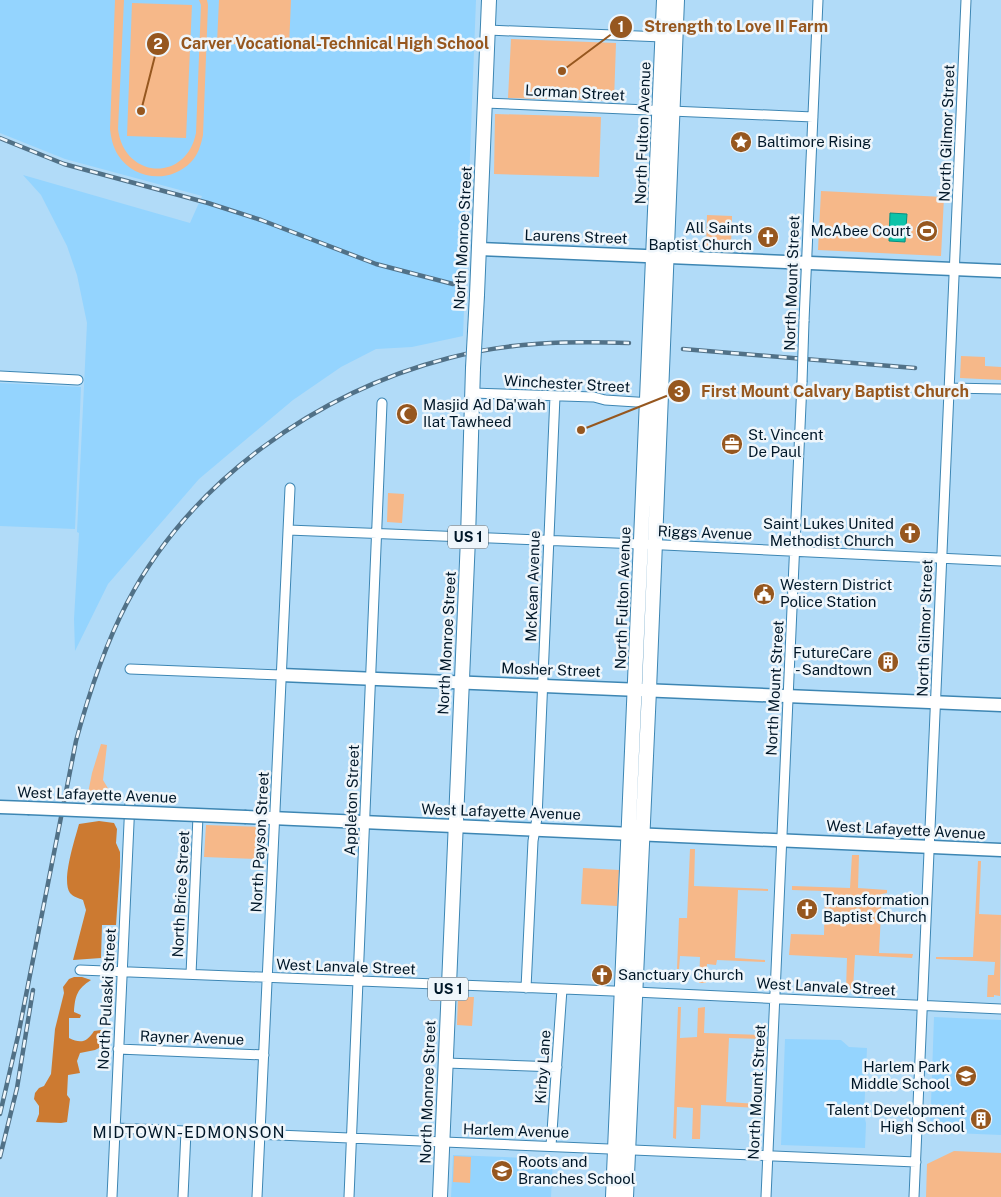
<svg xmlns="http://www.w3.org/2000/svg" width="1001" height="1197" viewBox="0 0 1001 1197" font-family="'Public Sans',sans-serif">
<rect width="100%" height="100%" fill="#b1dbf8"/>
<path fill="#94d4fe" d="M 0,0 L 476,0 L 463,336 L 412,347 L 376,349 L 341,367 L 293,400 L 199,479 L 108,584 L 75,651 L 74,619 L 79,533 L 77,532 L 87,323 L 77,275 L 67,246 L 41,195 L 23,175 L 190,223 L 202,196 L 65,159 L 0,133 Z
M 0,383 L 81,387 L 75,529 L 0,526 Z
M 934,1017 L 1001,1020 L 1001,1135 L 930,1132 Z
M 785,1039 L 841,1040 L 849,1047 L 867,1048 L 864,1115 L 866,1123 L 865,1148 L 781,1145 Z
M 453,1155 L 553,1159 L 551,1197 L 451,1197 Z"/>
<path fill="#f6b889" d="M 115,0 L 124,0 L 118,129 C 124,179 186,183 196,133 L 201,5 L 199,0 L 207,0 L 208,5 L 203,135 C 201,145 198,155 191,162 C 170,184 134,180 118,155 C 113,147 111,138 110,129 Z
M 219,0 L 291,0 L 289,47 L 217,43 Z
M 132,3 L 192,5 L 186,138 L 127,136 Z
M 511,39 L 616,43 L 614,101 L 508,98 Z
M 495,114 L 601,117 L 599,177 L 494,174 Z
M 821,191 L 944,197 L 941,256 L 818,250 Z
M 707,215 L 732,216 L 731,247 L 706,246 Z
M 961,356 L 985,357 L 985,366 L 1001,367 L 1001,380 L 960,378 Z
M 388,493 L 404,494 L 402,523 L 387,522 Z
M 101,744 L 107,745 L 103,780 L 112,795 L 113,801 L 87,798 L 92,773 Z
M 206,825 L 260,827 L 258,859 L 204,857 Z
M 690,849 L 695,849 L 694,886 L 768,889 L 768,891 L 738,890 L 735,958 L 765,960 L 765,962 L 717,960 L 716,965 L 707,964 L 706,983 L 699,983 L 700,957 L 680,956 L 679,969 L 677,969 L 679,918 L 687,918 Z
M 852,855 L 859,855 L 858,888 L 887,890 L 887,893 L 882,894 L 879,953 L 913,954 L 912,958 L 855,955 L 853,989 L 846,990 L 847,958 L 789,955 L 791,934 L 824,935 L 825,891 L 792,890 L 792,886 L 850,888 Z
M 978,861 L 981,861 L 979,914 L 1001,915 L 1000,996 L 994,995 L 994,997 L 987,997 L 988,975 L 994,975 L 995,962 L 936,959 L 936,957 L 973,957 Z
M 583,868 L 619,870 L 617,906 L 581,904 Z
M 458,997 L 474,997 L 472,1026 L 457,1025 Z
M 678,1007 L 681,1007 L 680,1038 L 697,1037 L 698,1008 L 705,1007 L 704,1033 L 762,1035 L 762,1039 L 729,1038 L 726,1102 L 759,1104 L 759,1108 L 701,1105 L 700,1139 L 692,1139 L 693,1108 L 677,1107 L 676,1139 L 673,1138 Z
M 954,1151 L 1001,1153 L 1001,1197 L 926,1197 L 927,1164 Z
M 454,1156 L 471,1157 L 470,1183 L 453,1182 Z"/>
<path fill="#cc7a31" d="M 99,821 L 114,823 L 117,829 L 116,843 L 120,852 L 120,867 L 116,925 L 102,925 L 101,958 L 73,960 L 86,910 L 83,900 C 79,898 73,897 70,893 C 61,881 75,839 79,824 Z
M 74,977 L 82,977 L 91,980 C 77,989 75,996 74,1012 L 81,1015 L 80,1018 L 69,1018 L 69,1038 C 81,1044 87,1042 94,1031 L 101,1030 L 103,1046 L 95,1050 L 80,1053 L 77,1061 L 80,1073 L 68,1075 L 67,1095 L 70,1099 L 67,1122 L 61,1123 L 36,1122 L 39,1114 L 39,1106 L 34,1099 L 35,1093 L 39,1088 L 44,1086 L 51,1074 L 55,1029 L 64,993 L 63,987 L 69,979 Z"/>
<path fill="#0cc3a9" stroke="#088f82" d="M 890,213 L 907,214 L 905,242 L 889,241 Z"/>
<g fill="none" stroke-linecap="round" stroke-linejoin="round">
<g stroke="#3d86b3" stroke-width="11">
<path id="street" d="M 488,30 L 663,37
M 485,103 L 813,117
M 804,321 L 818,0
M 0,376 L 78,380
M 949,388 L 1001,389
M 472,393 L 594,397 L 605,400 L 652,403
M 288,530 L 664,545 L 1001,561
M 130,669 L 281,675
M 80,970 L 613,991 L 1001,1009
M 191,974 L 198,816 L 192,815
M 526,988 L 533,841 L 537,818 L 555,396
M 118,1049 L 264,1055
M 446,1063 L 557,1067
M 115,1128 L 916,1162
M 551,1146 L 562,989
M 112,1197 L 130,801
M 183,1197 L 186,1131
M 257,1197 L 290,488
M 349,1197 L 382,403
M 766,1197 L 802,382
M 914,1197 L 966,0"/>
</g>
<g stroke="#3d86b3" stroke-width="15">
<path id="secondary" d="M 479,249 L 1001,271
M 281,675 L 1001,705
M 0,807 L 28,808
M 246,817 L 1001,850"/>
</g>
<g stroke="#3d86b3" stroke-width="16">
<path id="primary" d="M 477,295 L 489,0
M 440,1197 L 468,538 L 473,368
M 613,1197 L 664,0
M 626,1197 L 649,690 L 677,0"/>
</g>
<use href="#street" stroke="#fff" stroke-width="9"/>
<use href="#secondary" stroke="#fff" stroke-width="12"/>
<use href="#primary" stroke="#fff" stroke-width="14"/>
<g stroke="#517187" stroke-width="4.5">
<path id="rail" d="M 0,138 L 64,164 L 208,203 L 261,220 L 376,264 L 453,284
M 683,349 L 915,368
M 0,1114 L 18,1036 L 76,741 C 89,693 104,647 127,603 C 191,481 317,392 449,358 C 508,342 569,341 629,343
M 0,1157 L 17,1088 L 33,990"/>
</g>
<use href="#rail" stroke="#eff6fb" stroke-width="2.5" stroke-dasharray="8" stroke-linecap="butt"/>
<g stroke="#3d86b3" stroke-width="11" stroke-linecap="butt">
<path id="street-bridge" d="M 802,382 L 804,321"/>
</g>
<g stroke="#3d86b3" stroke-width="15" stroke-linecap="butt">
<path id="secondary-bridge" d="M 28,808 L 246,817"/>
</g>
<g stroke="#3d86b3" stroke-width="16" stroke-linecap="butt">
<path id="primary-bridge" d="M 473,368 L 477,295"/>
</g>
<use href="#street-bridge" stroke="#fff" stroke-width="9"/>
<use href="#secondary-bridge" stroke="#fff" stroke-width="12"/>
<use href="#primary-bridge" stroke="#fff" stroke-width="14"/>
</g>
<defs>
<g id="sight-disc" transform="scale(1.125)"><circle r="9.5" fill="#96571f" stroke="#eff6fb"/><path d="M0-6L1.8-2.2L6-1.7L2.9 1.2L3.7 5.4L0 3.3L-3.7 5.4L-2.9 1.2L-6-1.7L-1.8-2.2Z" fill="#fff"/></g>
<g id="stadium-disc" transform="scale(1.125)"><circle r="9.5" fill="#96571f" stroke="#eff6fb"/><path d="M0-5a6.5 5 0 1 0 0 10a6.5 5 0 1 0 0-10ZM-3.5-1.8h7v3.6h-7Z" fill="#fff"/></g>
<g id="church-disc" transform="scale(1.125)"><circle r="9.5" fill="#96571f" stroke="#eff6fb"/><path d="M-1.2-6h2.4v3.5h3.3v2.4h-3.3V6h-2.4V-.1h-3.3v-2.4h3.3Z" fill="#fff"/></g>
<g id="mosque-disc" transform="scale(1.125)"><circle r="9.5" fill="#96571f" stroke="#eff6fb"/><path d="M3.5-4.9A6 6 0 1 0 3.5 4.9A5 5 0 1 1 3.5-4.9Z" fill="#fff"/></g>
<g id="office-disc" transform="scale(1.125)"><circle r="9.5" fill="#96571f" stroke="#eff6fb"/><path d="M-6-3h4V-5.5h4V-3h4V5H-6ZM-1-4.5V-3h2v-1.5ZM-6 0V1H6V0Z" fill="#fff"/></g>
<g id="civic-disc" transform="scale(1.125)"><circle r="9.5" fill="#96571f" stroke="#eff6fb"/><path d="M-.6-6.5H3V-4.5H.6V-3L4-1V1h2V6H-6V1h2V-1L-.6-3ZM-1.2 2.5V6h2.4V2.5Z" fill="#fff"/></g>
<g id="building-disc" transform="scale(1.125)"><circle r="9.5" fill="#96571f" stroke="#eff6fb"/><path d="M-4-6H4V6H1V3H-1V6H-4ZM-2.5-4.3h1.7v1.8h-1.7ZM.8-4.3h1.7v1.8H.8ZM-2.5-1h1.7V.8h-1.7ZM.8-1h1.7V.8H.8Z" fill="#fff"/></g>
<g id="school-disc" transform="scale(1.125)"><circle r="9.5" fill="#96571f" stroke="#eff6fb"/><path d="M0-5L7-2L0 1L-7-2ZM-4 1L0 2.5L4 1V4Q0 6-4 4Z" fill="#fff"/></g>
</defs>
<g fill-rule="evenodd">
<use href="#sight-disc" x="741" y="142"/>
<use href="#stadium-disc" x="927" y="231"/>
<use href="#church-disc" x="768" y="237"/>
<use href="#mosque-disc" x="407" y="414"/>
<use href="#office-disc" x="732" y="444"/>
<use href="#church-disc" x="910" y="533"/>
<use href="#civic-disc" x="764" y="594"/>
<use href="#building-disc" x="888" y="662"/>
<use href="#church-disc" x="807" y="909"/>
<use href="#church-disc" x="602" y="975"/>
<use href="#school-disc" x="966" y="1076"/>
<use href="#building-disc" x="981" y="1119"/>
<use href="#school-disc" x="502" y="1171"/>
</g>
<g text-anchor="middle" stroke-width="5" stroke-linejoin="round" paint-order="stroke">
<g fill="#eff6fb" stroke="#485a67" stroke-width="1">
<rect x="448" y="525.5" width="40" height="23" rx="4"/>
<rect x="428" y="977.5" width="40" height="23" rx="4"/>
</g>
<g font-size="14" font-weight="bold" fill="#001728">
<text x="468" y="542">US 1</text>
<text x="448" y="994">US 1</text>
</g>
<g font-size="15" fill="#001728" stroke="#eff6fb">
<text transform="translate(575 93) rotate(3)" y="5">Lorman Street</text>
<text transform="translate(643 133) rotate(-88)" y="5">North Fulton Avenue</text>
<text transform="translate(947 133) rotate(-88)" y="5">North Gilmor Street</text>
<text transform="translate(576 237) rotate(2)" y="5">Laurens Street</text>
<text transform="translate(463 238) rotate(-87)" y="5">North Monroe Street</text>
<text transform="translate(792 283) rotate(-88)" y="5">North Mount Street</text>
<text transform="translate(567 384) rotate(3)" y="5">Winchester Street</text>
<text transform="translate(705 533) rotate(2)" y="5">Riggs Avenue</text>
<text transform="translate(533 586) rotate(-88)" y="5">McKean Avenue</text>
<text transform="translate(623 598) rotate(-88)" y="5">North Fulton Avenue</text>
<text transform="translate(925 628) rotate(-88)" y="5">North Gilmor Street</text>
<text transform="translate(447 643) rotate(-87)" y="5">North Monroe Street</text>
<text transform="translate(551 670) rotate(2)" y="5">Mosher Street</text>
<text transform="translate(775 688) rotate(-87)" y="5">North Mount Street</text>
<text transform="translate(97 795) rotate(2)" y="5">West Lafayette Avenue</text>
<text transform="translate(352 800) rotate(-88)" y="5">Appleton Street</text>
<text transform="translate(501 812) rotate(2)" y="5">West Lafayette Avenue</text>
<text transform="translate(906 830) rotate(3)" y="5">West Lafayette Avenue</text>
<text transform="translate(260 842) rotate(-87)" y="5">North Payson Street</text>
<text transform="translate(181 894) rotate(-87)" y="5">North Brice Street</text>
<text transform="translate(346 967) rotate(2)" y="5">West Lanvale Street</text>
<text transform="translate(826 987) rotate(3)" y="5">West Lanvale Street</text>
<text transform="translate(107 999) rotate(-87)" y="5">North Pulaski Street</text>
<text transform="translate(192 1038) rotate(2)" y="5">Rayner Avenue</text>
<text transform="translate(543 1067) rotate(-86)" y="5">Kirby Lane</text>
<text transform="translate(428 1092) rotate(-88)" y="5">North Monroe Street</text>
<text transform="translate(757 1092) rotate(-87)" y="5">North Mount Street</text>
<text transform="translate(516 1131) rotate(2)" y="5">Harlem Avenue</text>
</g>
<g font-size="15" fill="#001728" stroke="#eff6fb" text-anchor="start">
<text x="757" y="147">Baltimore Rising</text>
<text x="752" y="233" text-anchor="end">All Saints<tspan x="752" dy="17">Baptist Church</tspan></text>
<text x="911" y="236" text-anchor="end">McAbee Court</text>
<text x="423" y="410">Masjid Ad Da'wah<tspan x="423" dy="17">Ilat Tawheed</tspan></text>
<text x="748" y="440">St. Vincent<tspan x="748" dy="17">De Paul</tspan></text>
<text x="894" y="529" text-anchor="end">Saint Lukes United<tspan x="894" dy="17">Methodist Church</tspan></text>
<text x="780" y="590">Western District<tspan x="780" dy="17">Police Station</tspan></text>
<text x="872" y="658" text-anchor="end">FutureCare<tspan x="872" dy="17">- Sandtown</tspan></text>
<text x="823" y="905">Transformation<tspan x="823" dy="17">Baptist Church</tspan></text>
<text x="618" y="980">Sanctuary Church</text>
<text x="950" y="1072" text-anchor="end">Harlem Park<tspan x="950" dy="17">Middle School</tspan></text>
<text x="965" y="1115" text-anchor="end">Talent Development<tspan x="965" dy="17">High School</tspan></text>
<text x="518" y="1167">Roots and<tspan x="518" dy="17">Branches School</tspan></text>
</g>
<g font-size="16" letter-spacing="1" fill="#001728" stroke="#eff6fb">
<text x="189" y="1138">MIDTOWN-EDMONSON</text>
</g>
</g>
<path fill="none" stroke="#96571f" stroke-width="2" d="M562 71L621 27M141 111L158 44M581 430L679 391"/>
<g fill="#96571f" stroke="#eff6fb" stroke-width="2">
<circle cx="562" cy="71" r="5"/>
<circle cx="141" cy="111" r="5"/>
<circle cx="581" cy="430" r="5"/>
<circle cx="621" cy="27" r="12"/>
<circle cx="158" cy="44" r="12"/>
<circle cx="679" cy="391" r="12"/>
</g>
<g font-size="15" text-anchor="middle" font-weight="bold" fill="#fff">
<text x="621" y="32">1</text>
<text x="158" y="49">2</text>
<text x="679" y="397">3</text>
</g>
<g font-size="16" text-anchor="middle" font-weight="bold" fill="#96571f" stroke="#eff6fb" stroke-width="5" stroke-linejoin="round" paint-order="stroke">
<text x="736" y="32">Strength to Love II Farm</text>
<text x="335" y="49">Carver Vocational-Technical High School</text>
<text x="835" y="397">First Mount Calvary Baptist Church</text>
</g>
</svg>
